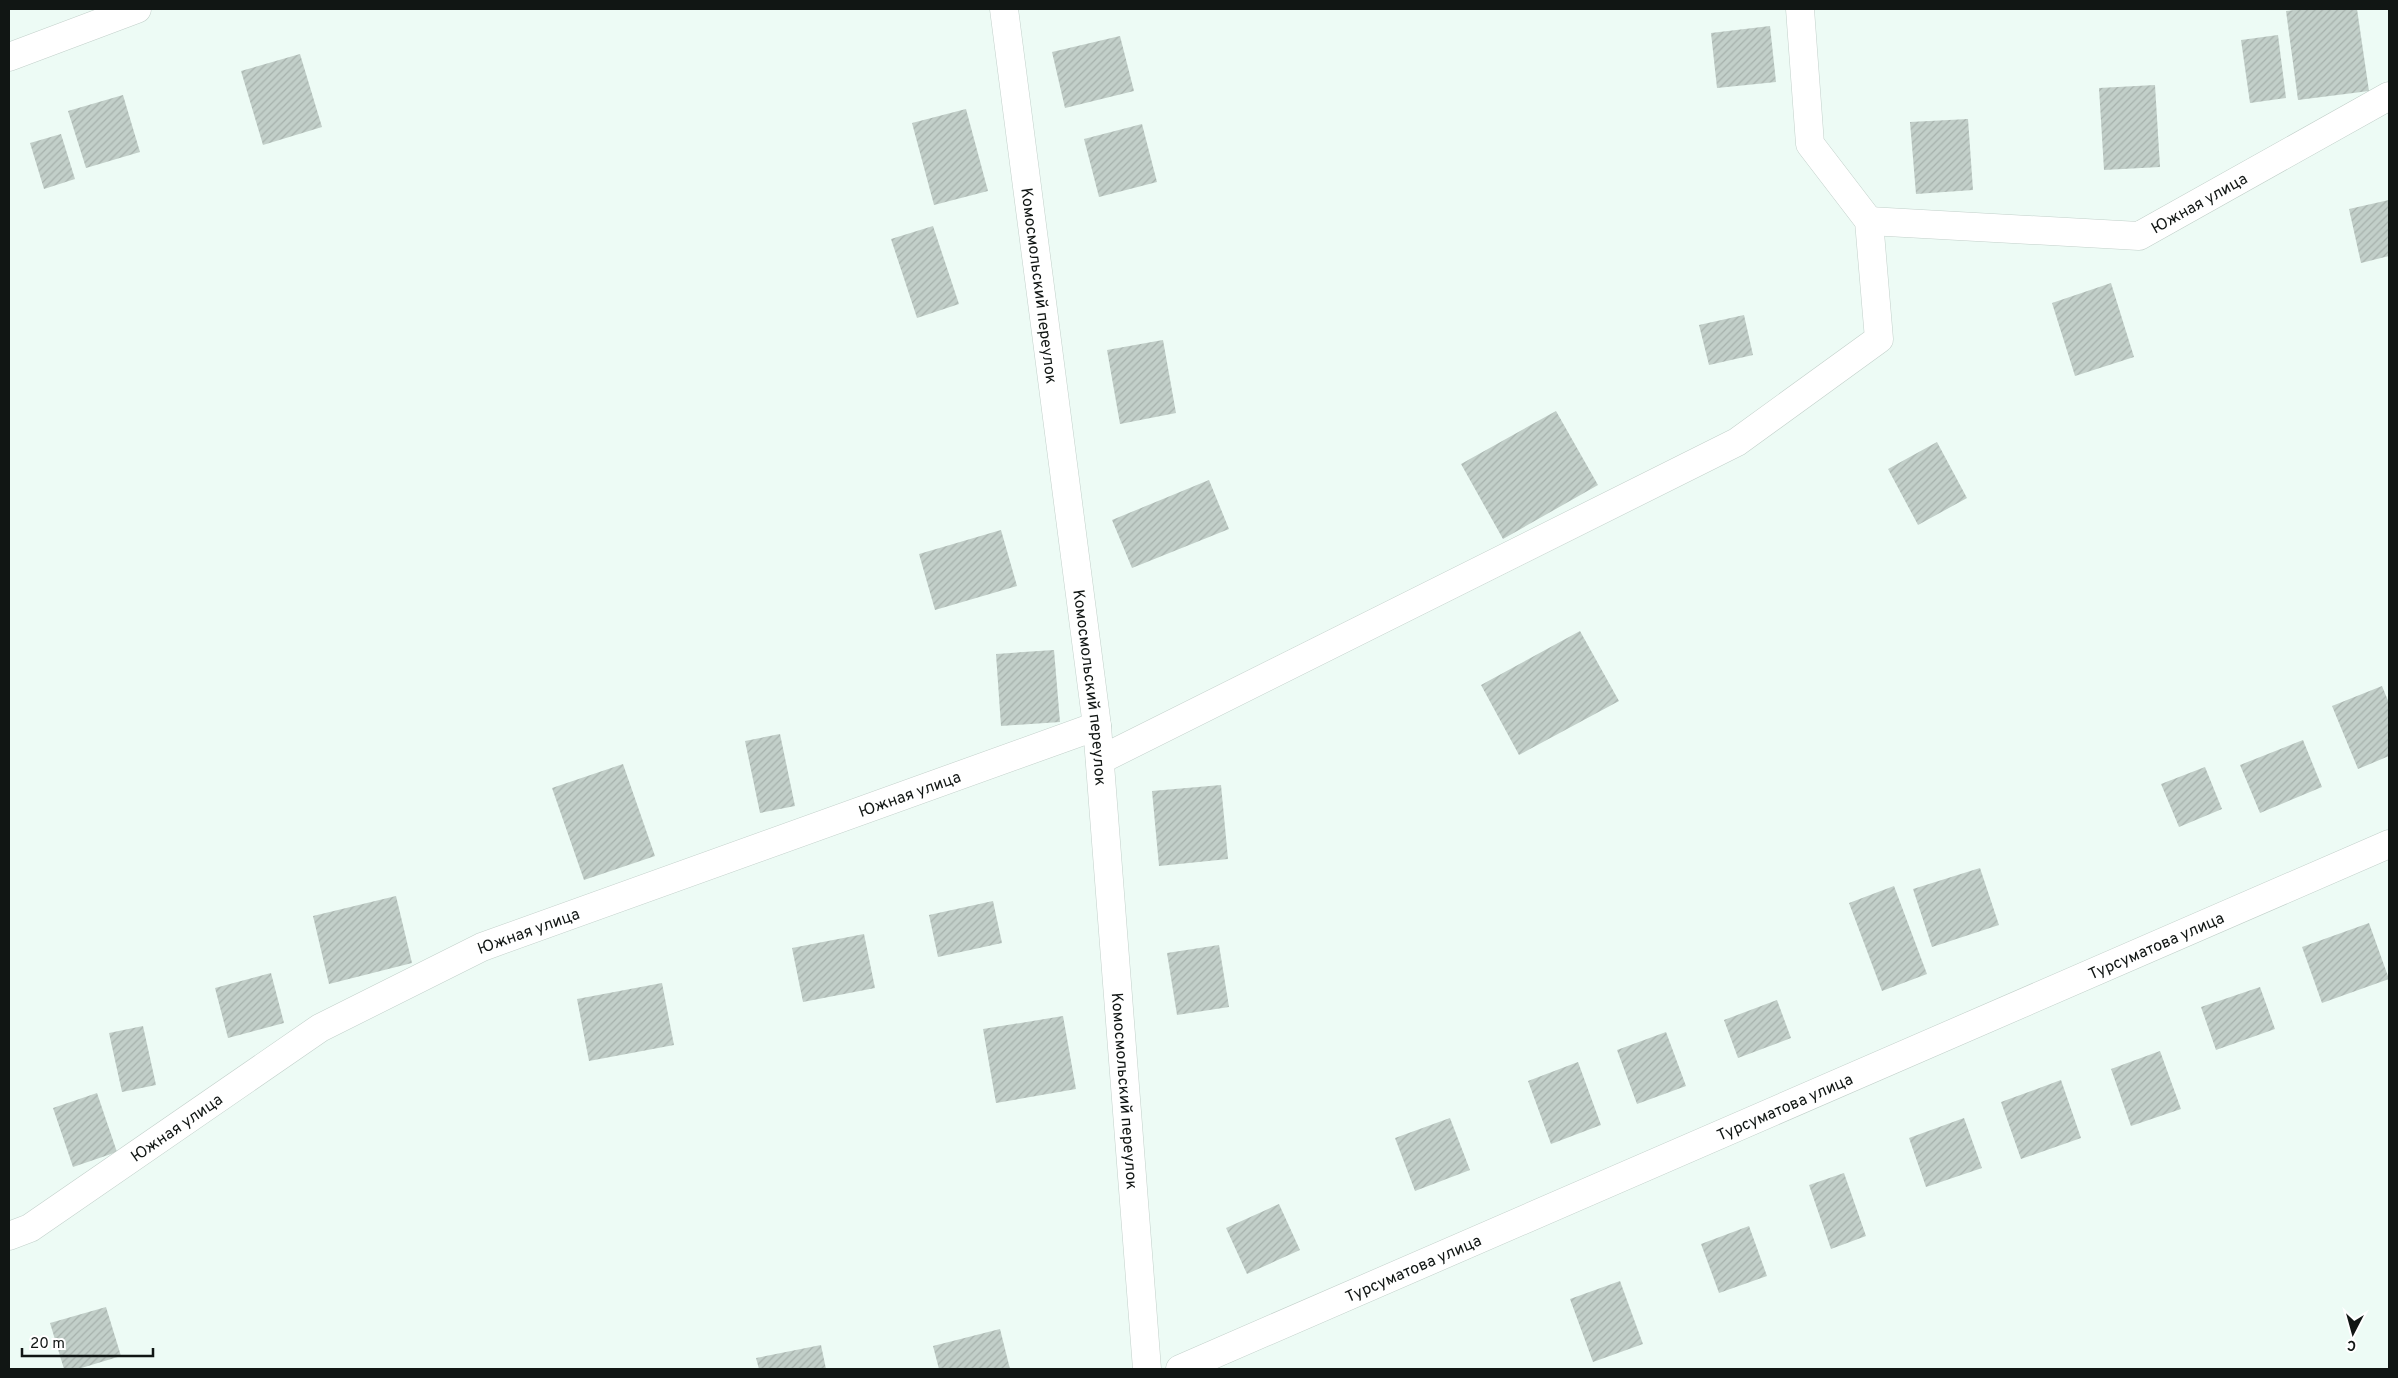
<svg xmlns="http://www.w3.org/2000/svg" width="2398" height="1378" viewBox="0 0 2398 1378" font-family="Overpass,sans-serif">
<defs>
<pattern id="building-hatch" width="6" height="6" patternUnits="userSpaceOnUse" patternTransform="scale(1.25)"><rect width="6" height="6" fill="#c2cfc9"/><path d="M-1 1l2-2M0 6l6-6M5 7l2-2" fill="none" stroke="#a6b1ac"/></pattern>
</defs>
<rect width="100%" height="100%" fill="#edfbf5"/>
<path fill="url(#building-hatch)" d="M 2303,9 L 2357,9 L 2369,91 L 2298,100 L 2286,11 Z
M 1770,26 L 1776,82 L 1717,88 L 1711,33 Z
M 2278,35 L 2286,98 L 2250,103 L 2241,40 Z
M 1120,36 L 1134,91 L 1065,108 L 1052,52 Z
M 300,54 L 322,127 L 263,145 L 241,71 Z
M 2155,85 L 2160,167 L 2104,170 L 2099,88 Z
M 123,95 L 140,152 L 86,168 L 68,111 Z
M 966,109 L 988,191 L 934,205 L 912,123 Z
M 1968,119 L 1973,190 L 1916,194 L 1910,122 Z
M 1142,124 L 1157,182 L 1099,197 L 1084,139 Z
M 61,134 L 75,179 L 44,189 L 30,143 Z
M 2389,200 L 2389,256 L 2361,263 L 2349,209 Z
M 933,226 L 959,304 L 917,318 L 891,239 Z
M 2111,283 L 2134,357 L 2075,376 L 2052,303 Z
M 1744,315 L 1753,355 L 1709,365 L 1699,325 Z
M 1163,340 L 1176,413 L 1120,424 L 1107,350 Z
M 1556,411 L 1598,485 L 1503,539 L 1461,464 Z
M 1937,442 L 1967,498 L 1918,525 L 1888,469 Z
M 1209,480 L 1229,529 L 1132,568 L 1112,520 Z
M 1001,530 L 1017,586 L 935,610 L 919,554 Z
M 1580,631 L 1619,701 L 1519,755 L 1481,685 Z
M 1054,650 L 1060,722 L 1001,726 L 996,654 Z
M 2382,686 L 2389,703 L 2389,756 L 2358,769 L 2332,706 Z
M 780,734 L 795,806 L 760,813 L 745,741 Z
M 2303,740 L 2322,787 L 2260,813 L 2240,765 Z
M 623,764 L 655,856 L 584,880 L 552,788 Z
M 2205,767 L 2222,809 L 2179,827 L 2161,784 Z
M 1221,785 L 1228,859 L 1159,866 L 1152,791 Z
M 1980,868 L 1999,925 L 1932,947 L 1913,889 Z
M 1894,886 L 1927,974 L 1882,991 L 1849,903 Z
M 396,896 L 412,963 L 329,984 L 313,916 Z
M 993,901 L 1002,943 L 938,957 L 929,915 Z
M 2369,923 L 2389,979 L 2322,1003 L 2302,947 Z
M 864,934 L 875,988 L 803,1002 L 792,948 Z
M 1219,945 L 1229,1007 L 1177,1015 L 1167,953 Z
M 271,973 L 284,1023 L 228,1038 L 215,988 Z
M 662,983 L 674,1045 L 589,1061 L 577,999 Z
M 2260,987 L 2275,1029 L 2216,1050 L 2201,1007 Z
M 1777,1000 L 1791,1038 L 1738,1058 L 1724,1020 Z
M 1063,1016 L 1076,1089 L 996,1103 L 983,1029 Z
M 143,1026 L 156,1085 L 122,1092 L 109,1033 Z
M 1666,1032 L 1686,1086 L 1637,1104 L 1617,1050 Z
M 2160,1051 L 2181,1109 L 2131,1126 L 2111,1069 Z
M 1578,1062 L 1601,1125 L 1551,1144 L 1528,1081 Z
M 2061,1080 L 2081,1138 L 2021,1159 L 2001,1102 Z
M 97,1093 L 117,1152 L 73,1167 L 53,1108 Z
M 1450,1118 L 1470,1170 L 1415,1191 L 1395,1138 Z
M 1964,1118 L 1982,1168 L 1926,1187 L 1909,1138 Z
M 1844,1173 L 1866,1236 L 1831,1249 L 1809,1185 Z
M 1279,1204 L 1300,1250 L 1247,1274 L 1226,1228 Z
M 1749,1226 L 1767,1276 L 1719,1293 L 1701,1244 Z
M 1620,1281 L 1643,1344 L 1593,1362 L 1570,1299 Z
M 106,1307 L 121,1356 L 78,1369 L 64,1369 L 50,1323 Z
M 1000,1329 L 1010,1369 L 939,1369 L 933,1346 Z
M 821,1345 L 826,1369 L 759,1369 L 756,1358 Z"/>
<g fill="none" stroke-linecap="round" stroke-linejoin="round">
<g stroke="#c2d0ca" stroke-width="29">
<g id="minor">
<path id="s1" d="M 1004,9 L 1097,726 L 1147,1369"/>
<path d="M 9,57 L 137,9"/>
<path id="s2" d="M 1869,221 L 2139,236 L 2389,96"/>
<path d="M 1100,760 L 1737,442 L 1879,339 L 1869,221 L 1810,144 L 1800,9"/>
<path id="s3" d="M 9,1236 L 30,1228 L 320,1028 L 482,947 L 1097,726"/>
<path id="s4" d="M 1180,1369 L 2389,844"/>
</g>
</g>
<use href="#minor" stroke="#fff" stroke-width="28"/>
</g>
<g text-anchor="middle" stroke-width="4.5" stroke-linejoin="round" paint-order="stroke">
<g font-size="16" fill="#111614" stroke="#fff">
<text dy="6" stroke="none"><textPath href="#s2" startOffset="339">Южная улица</textPath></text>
<text dy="6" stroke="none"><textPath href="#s1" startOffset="279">Комосмольский переулок</textPath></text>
<text dy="6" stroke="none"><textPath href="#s1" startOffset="684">Комосмольский переулок</textPath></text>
<text dy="6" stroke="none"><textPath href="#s3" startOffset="1010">Южная улица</textPath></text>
<text dy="6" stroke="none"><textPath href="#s3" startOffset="605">Южная улица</textPath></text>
<text dy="6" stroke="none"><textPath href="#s4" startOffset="1064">Турсуматова улица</textPath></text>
<text dy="6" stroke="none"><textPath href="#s1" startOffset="1089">Комосмольский переулок</textPath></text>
<text dy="6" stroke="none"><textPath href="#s4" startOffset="659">Турсуматова улица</textPath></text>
<text dy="6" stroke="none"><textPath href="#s3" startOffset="200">Южная улица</textPath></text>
<text dy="6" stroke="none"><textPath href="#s4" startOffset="254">Турсуматова улица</textPath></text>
</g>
</g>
<rect width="2398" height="1378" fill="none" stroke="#111614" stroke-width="20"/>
<g transform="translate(2353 1333) rotate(186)" stroke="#ffffff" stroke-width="4" paint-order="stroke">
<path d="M0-4L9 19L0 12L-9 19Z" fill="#111614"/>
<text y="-8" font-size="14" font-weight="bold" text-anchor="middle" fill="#111614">С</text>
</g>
<path d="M22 1348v8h131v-8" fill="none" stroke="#111614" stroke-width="2.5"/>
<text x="30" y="1348" font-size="15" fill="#111614" stroke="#ffffff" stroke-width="4" paint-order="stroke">20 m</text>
</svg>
